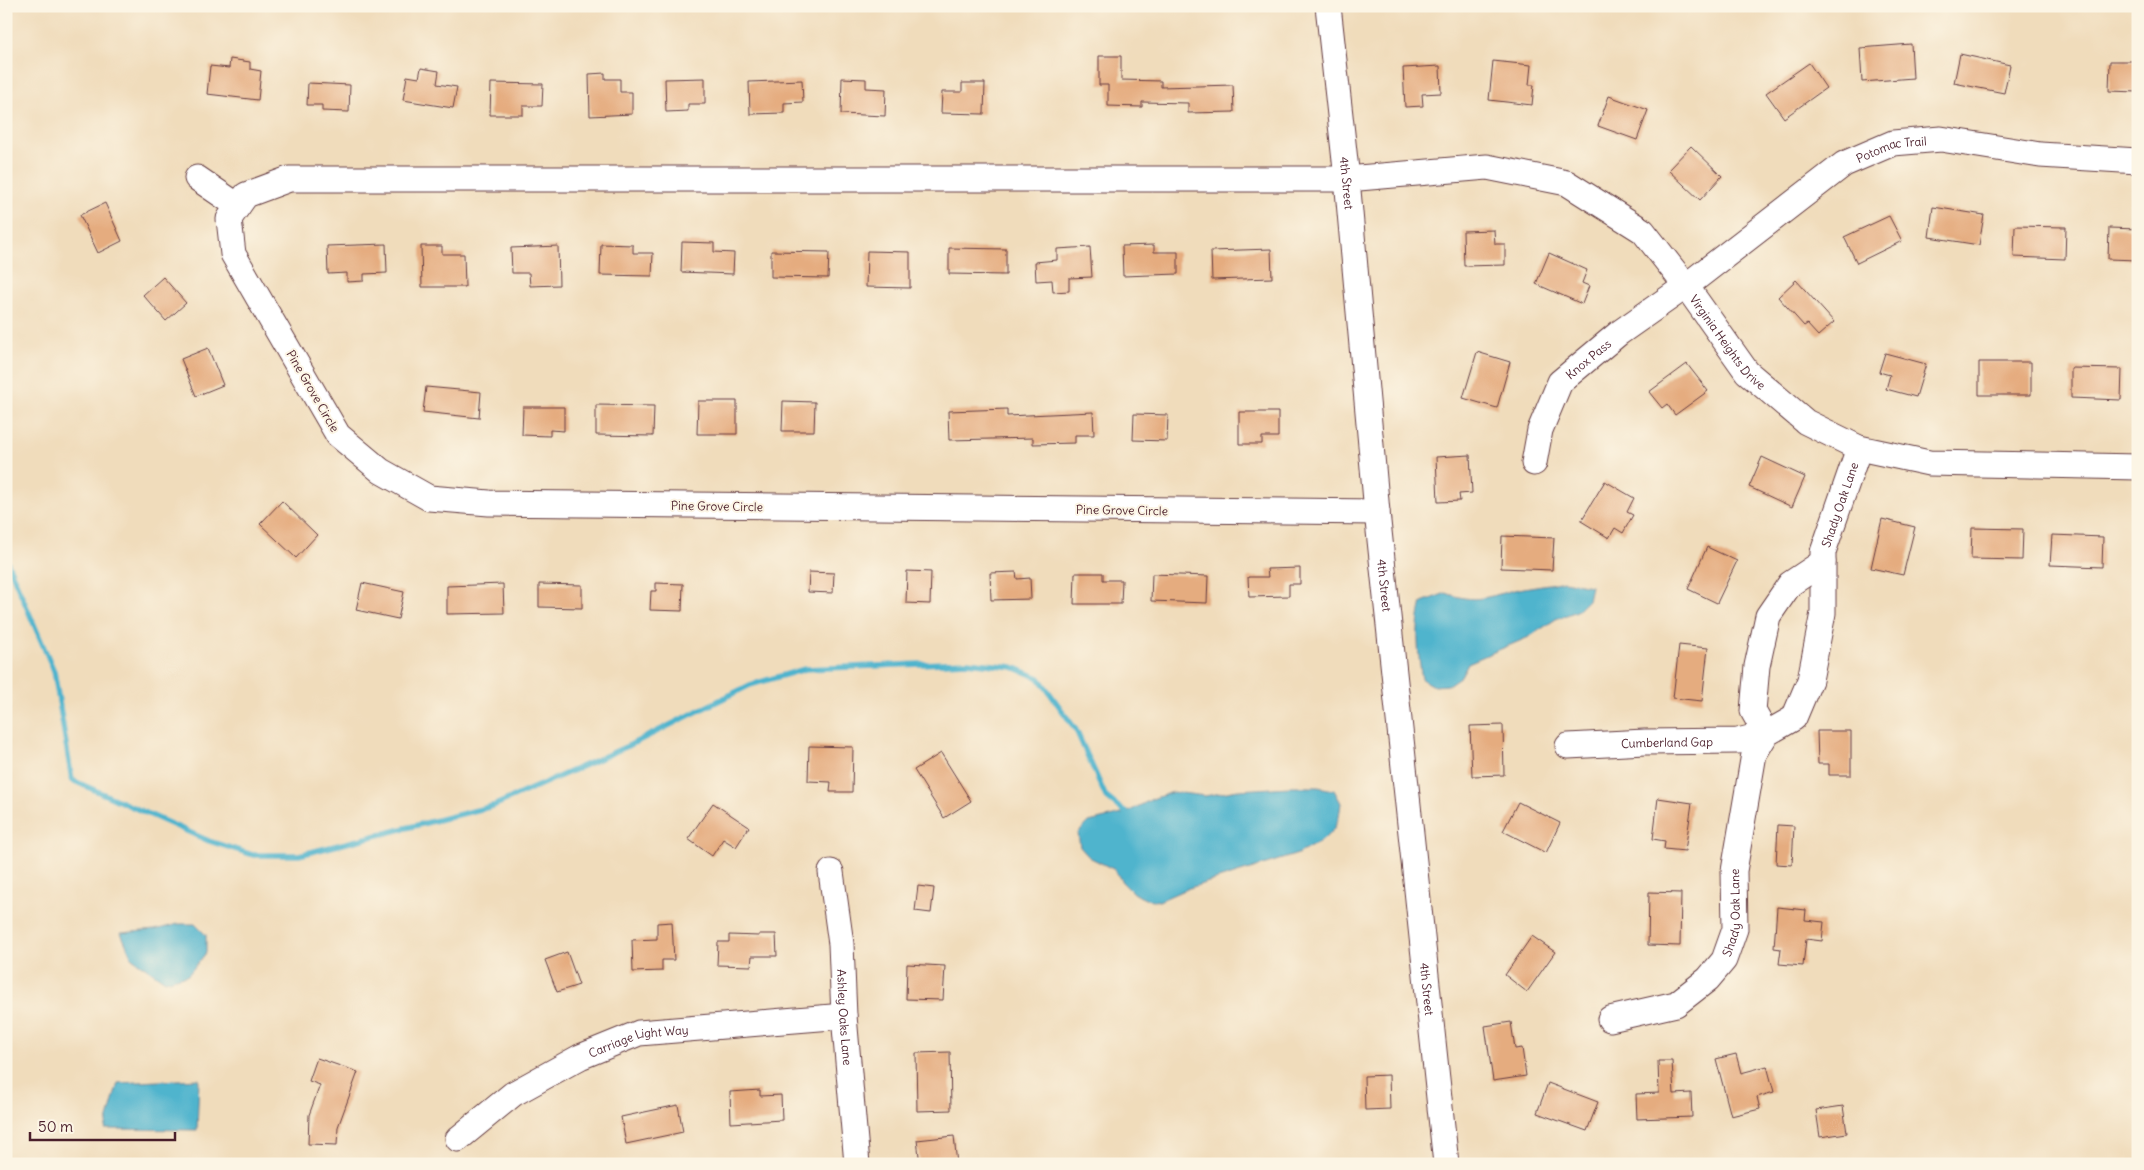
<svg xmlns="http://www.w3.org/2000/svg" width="2144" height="1170" font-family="Delius,sans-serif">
  <rect width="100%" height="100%" fill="#fcf5e5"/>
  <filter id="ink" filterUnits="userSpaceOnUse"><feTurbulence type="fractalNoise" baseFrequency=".02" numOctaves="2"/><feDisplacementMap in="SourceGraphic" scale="10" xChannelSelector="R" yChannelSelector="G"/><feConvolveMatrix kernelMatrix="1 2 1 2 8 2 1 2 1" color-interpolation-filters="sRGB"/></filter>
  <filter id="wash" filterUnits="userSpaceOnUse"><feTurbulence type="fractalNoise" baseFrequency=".0096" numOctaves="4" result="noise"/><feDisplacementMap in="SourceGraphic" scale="20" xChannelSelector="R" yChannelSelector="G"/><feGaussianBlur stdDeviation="1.12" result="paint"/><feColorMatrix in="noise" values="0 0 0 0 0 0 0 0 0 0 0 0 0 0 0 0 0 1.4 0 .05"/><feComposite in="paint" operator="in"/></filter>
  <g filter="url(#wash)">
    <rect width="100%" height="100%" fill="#f0dcbb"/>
    <path fill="#4fb4cd" stroke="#4c6a7c" d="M1564,581L1591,586L1588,600L1577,611L1556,619L1529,637L1468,663L1461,676L1448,685L1434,686L1422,679C1418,654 1415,627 1422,602L1446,593C1476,604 1486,597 1514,590C1531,586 1548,585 1564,581Z
      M1290,787H1318L1334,790L1341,803L1339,817L1334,829L1323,840L1298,854L1186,889L1159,901L1145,899L1133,893L1122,882L1115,870L1089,857L1080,847L1078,833L1089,822L1126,813L1152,799L1173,792L1205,796L1238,790Z
      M178,924H195L206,935V953L188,975L165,981L132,958L121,933L155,930Z
      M199,1079L197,1130L105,1129L118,1083Z"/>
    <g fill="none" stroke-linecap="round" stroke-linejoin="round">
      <path stroke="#4fb4cd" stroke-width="5.5" d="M6,559L54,671L72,780L209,841L253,855H299L493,806L630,745L750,685L805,669L967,662L1013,667L1039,678L1076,730L1106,797L1126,813"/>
    </g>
    <g id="blocks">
      <path fill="#e5ac7f" d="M1911,44L1913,78L1862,82L1860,48Z
        M1960,54L2010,65L2004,93L1954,83Z
        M1099,56H1121V80L1161,81V87L1233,85L1234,112L1188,113V103L1142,102V107L1108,106V85H1099Z
        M230,59L250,62V69L261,71L258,100L207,94L210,66L229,68Z
        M1493,61L1531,65L1529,85H1534L1532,105L1489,100Z
        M2110,61H2138V92L2109,91Z
        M1809,63L1826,88L1784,118L1766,93Z
        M1440,66L1441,93L1422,94L1423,106L1405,107L1403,68Z
        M421,68L439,71L437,84L457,87L453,108L403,100L407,76L419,78Z
        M605,73V79H620V92H632V114L590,116L589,74Z
        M705,78V104H688V111L666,112L665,79Z
        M842,78L866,79V88L886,89L885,116L841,114Z
        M802,80L803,102L784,103V113L750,114L749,82Z
        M308,83L350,85L349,112L322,111V105H307Z
        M491,83L543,84L542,106H523V115H490Z
        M962,83H985L984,114L941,113L942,92H962Z
        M1609,96L1648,110L1637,140L1598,126Z
        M1691,146L1722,176L1700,200L1668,170Z
        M105,203L122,241L98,253L80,215Z
        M1933,207L1984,215L1979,245L1929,237Z
        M1889,216L1902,241L1857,263L1844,237Z
        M2015,226L2066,227L2065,259L2014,257Z
        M2109,228L2138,229V260L2108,259Z
        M1494,230L1495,244H1505V265L1464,266L1463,231Z
        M682,242L714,243V252L734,253L733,274L681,272Z
        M386,244L387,273L364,274V281L347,282V273L328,274L327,246Z
        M601,244L633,245V253H653L652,276L600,275Z
        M1154,245V252H1178V274L1123,276L1122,246Z
        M421,246H442V254H464L465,287H422Z
        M558,246L559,285L530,286L529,273H512L511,248Z
        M1090,247L1092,277L1069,278V291L1053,292L1052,280L1036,281L1035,262L1057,260V249Z
        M949,248L1006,249V275L949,274Z
        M1271,249L1272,278L1212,280L1211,251Z
        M771,251L829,252L828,278L771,277Z
        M867,251L910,252V288L866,287Z
        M1549,253L1587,270L1582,283L1589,286L1582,304L1536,284Z
        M163,277L186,303L166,321L143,295Z
        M1796,280L1834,322L1818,336L1807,324L1804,326L1778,297Z
        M208,348L223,385L196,396L181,359Z
        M1477,352L1510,362L1497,408L1463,398Z
        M1885,353L1926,364L1916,397L1886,389L1890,375L1879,372Z
        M1979,362H2031V395H1979Z
        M1687,364L1708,391L1675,415L1667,404L1662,408L1649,392Z
        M2071,368L2122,369L2121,400L2071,398Z
        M426,387L481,392L479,418L423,412Z
        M698,401H737V434H697Z
        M783,401L815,402L814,431H782Z
        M596,405L654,406L653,436L596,435Z
        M523,407H564V431L550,430V436L522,435Z
        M1007,409V416L1093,412L1094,435H1075V443L1033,444V438L949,440L948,411Z
        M1239,412H1278V437H1262V444H1239Z
        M1134,414L1168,415L1167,441L1133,440Z
        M1470,455L1472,493L1459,494L1460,501L1438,502L1436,457Z
        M1762,457L1805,477L1792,507L1749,487Z
        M1605,481L1634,498L1627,512L1633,515L1623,533L1615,528L1609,538L1581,521Z
        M282,501L317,535L296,558L260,524Z
        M1882,519L1915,527L1903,575L1871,568Z
        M1972,528L2023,529L2022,560L1971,559Z
        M2052,535L2103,537L2102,567L2050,565Z
        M1502,536L1554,538L1552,570L1501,568Z
        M1707,547L1737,561L1717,603L1688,589Z
        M1300,568V584H1289V596L1249,597L1248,577H1268L1267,569Z
        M907,571L931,572L930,604L906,603Z
        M809,572L834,573L833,593L808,592Z
        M1016,572L1017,579L1030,578L1031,599L991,600L990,573Z
        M1075,573H1103V580H1122L1121,604H1074Z
        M1152,574L1208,576L1207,603L1151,601Z
        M362,583L404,592L398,619L356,610Z
        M656,583L683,584L682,611L650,610L651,591H656Z
        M503,584L504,613L447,614V586Z
        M539,584L582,585V608L539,607Z
        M1679,645L1708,648L1702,701L1673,698Z
        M1503,725L1504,775L1472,776L1470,726Z
        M1817,731H1851V775H1829V764H1818Z
        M809,746L853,747L852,792H830L831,782L808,781Z
        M941,753L971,801L944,818L914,770Z
        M1658,798L1692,803L1685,851L1664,849L1665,841L1653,839Z
        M1518,802L1560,823L1546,853L1503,831Z
        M713,803L749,827L736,847L723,839L712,856L688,839Z
        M1778,825L1794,826L1792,865L1776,864Z
        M918,886L934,888L931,913L915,911Z
        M1649,892L1681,893L1680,946L1648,945Z
        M1777,907L1806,910L1805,920L1824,922L1822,941L1806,939L1803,966L1779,964L1781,949L1774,948Z
        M672,922L674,960H662V971L633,972L632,940L657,939V923Z
        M759,934H776L777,956H752L751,966L717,965L718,942H729V935L759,936Z
        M1532,936L1555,952L1527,992L1505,975Z
        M567,952L579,985L557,992L545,960Z
        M907,964L945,966L943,1000L906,999Z
        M1511,1022L1515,1049L1522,1048L1526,1076L1493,1081L1485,1026Z
        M950,1052L951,1110L917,1111L916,1053Z
        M1736,1054L1741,1073L1767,1066L1774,1092L1757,1097L1760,1109L1731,1116L1716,1059Z
        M317,1058L358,1072L338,1127L337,1145L308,1144L309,1115L320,1085L309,1081Z
        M1658,1061H1672L1674,1094L1691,1093L1692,1117L1637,1119L1636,1094L1659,1093Z
        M1389,1075L1390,1109L1365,1110L1364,1076Z
        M1548,1083L1598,1102L1587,1131L1537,1113Z
        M760,1090V1096L781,1095L782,1120L731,1123L730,1092Z
        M678,1105L683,1132L626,1144L621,1117Z
        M1843,1106L1847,1133L1820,1137L1816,1110Z
        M954,1136L957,1164H920L917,1140Z"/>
    </g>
  </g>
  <g filter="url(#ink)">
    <use href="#blocks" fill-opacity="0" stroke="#633b41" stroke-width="1"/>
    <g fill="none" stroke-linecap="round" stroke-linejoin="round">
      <g stroke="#633b41" stroke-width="27">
        <g id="minor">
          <path id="s1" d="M1328,6L1347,179L1377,512L1446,1164"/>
          <path d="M197,178L238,206"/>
          <path id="s2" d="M1534,463L1540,430L1560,382L1619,333L1686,286L1844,164L1893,143L1941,139L2040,155L2138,161"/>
          <path id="s3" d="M1377,512L489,503L429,498L381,471L338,435L233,254L229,219L246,195L289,179H1347L1487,167L1567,183L1643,231L1686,286L1747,372L1806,422L1859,448L1929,463L2138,467"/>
          <path d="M1766,734L1753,711L1757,666L1768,616L1790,584L1823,562"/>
          <path id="s4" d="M1568,746L1645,742L1738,741L1766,734"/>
          <path id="s5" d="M831,872L841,944L844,1016L857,1164"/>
          <path id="s6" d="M1610,1019L1676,1004L1708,979L1724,960L1735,929L1734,871L1754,754L1766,734L1794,718L1810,680L1823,613V552L1859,448"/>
          <path id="s7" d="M458,1139L513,1094L580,1057L639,1033L844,1016"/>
        </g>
      </g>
      <use href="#minor" stroke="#fff" stroke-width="25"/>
    </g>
  </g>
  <g text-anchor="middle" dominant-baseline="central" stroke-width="4" stroke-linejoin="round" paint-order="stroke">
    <g font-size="12" fill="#4a1f2b" stroke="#fcf5e5">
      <text stroke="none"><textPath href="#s2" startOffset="494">Potomac Trail</textPath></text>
      <text stroke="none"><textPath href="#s1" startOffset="178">4th Street</textPath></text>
      <text stroke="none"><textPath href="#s3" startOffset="2889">Virginia Heights Drive</textPath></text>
      <text stroke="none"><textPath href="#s2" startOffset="122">Knox Pass</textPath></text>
      <text transform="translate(313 391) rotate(60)">Pine Grove Circle</text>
      <text stroke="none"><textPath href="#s6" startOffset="619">Shady Oak Lane</textPath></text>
      <text transform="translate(717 506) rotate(1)">Pine Grove Circle</text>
      <text transform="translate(1122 510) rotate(1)">Pine Grove Circle</text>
      <text stroke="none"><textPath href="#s1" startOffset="582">4th Street</textPath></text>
      <text stroke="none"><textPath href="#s4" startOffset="99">Cumberland Gap</textPath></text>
      <text stroke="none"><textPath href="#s6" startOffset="182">Shady Oak Lane</textPath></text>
      <text stroke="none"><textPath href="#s1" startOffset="988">4th Street</textPath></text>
      <text stroke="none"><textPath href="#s5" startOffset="146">Ashley Oaks Lane</textPath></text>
      <text stroke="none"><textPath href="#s7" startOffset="209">Carriage Light Way</textPath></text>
    </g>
  </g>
  <rect width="2144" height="1170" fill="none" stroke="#fcf5e5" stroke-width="25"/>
  <path d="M30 1132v8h145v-8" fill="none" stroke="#4a1f2b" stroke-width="2.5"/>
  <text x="38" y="1132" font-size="15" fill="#4a1f2b" stroke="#fcf5e5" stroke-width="4" paint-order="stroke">50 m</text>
</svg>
